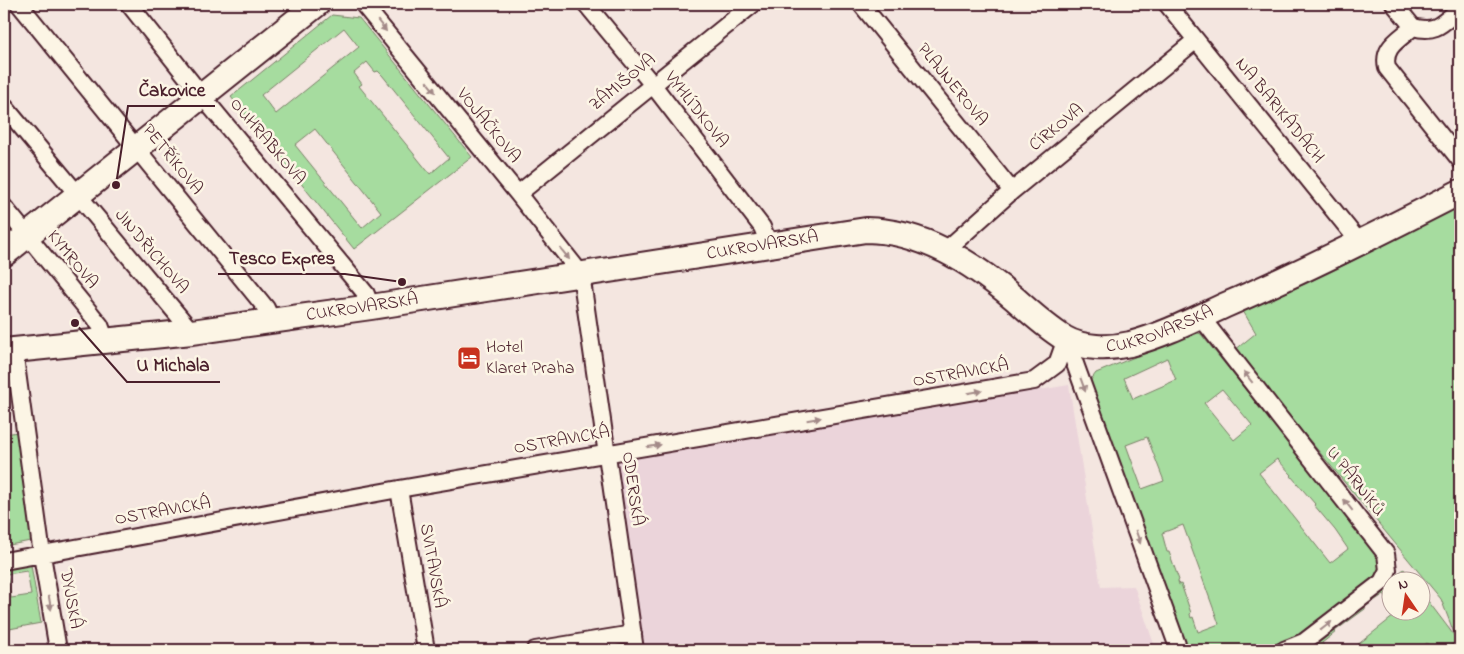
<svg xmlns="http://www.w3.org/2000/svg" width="1464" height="654" font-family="'Indie Flower',sans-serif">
  <rect width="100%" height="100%" fill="#f4e6e0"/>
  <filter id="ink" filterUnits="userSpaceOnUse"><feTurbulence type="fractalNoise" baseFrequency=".02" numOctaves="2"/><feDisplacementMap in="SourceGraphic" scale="10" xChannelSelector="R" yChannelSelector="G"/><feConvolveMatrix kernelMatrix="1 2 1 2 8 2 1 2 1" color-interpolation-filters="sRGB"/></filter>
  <g filter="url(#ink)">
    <path fill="#ebd4da" d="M1069,385L1101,587L1134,586L1156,650H645L617,462Z
      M1451,625L1458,642L1446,650H1417Z"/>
    <path fill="#a6dc9f" stroke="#787e65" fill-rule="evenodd" d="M332,15L359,18L472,157L354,249L231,97ZM344,28L359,47L276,114L261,95ZM367,62L375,72L378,71L382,75L449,158L430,174L359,86L362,84L354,73ZM315,129L381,212L362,228L295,145Z
      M1460,205V650H1446L1457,641L1443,650H1432L1427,643L1417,650H1351L1399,612H1422V593L1456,638L1441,599L1235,350L1256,333L1243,311C1317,281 1389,243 1460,205Z
      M1195,332L1201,334L1378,556L1379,569L1375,579L1303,636L1271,650H1185L1111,437L1091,385L1090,381L1096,373ZM1167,358L1176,380L1133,399L1124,378ZM1222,389L1252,425L1234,440L1204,403ZM1147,437L1164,481L1142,489L1126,445ZM1277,459L1292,475L1291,476L1315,504L1314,505L1335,530L1348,549L1330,563L1259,473ZM1183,525L1219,624L1198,632L1193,617L1191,618L1190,614L1191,613L1181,584L1179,585L1178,581L1179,580L1169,552H1167L1162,533Z
      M18,432L36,540L4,546V434Z
      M31,565L41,623L4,630V570ZM27,571L31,595L11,598L7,574Z
      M1404,569L1413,581L1392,582L1391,603L1384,594L1365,607V609L1335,631L1336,632L1322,643L1327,650H1296L1309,645Z"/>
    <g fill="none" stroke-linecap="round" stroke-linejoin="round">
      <g stroke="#4a1f2b" stroke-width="20">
        <path id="street" d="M19,4L266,308L272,321
          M129,4L202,96L366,294L371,307
          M363,4L518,194L581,274L635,650
          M586,4L653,85L762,227L769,244
          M861,4L1012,191
          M1167,4L1360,243
          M1394,4L1413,27
          M1457,11C1441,25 1435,33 1413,27C1399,40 1382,47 1387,68L1460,160
          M4,106L192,332
          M518,194L753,4
          M4,207L100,325L106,341
          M946,250L1012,191L1196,40
          M1200,316L1386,554L1388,570L1382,582L1304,642L1284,650
          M1066,339L1179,650
          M14,350L42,555L58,650
          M399,489L426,650
          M4,561L399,489L1034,381L1057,364L1066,339
          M535,650L633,634"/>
      </g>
      <g stroke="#4a1f2b" stroke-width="28">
        <g id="secondary">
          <path d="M4,254L317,4"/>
          <path id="s1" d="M4,351L192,332L371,307L866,230C923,231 971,262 1014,298C1030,312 1046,327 1064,338C1083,349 1109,349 1130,344C1164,335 1197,318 1228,304C1307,270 1384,231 1460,192"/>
        </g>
      </g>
      <use href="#street" stroke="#fcf5e5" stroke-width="16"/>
      <use href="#secondary" stroke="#fcf5e5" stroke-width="24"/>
    </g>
    <defs><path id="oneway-solid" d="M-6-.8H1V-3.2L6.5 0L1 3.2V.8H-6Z" transform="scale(1.25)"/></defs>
    <g fill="#a38a88">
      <use href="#oneway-solid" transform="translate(382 26) rotate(51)"/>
      <use href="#oneway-solid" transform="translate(431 87) rotate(51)"/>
      <use href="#oneway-solid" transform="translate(565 254) rotate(51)"/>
      <use href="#oneway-solid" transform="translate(1248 377) rotate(-128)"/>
      <use href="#oneway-solid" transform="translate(1083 385) rotate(70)"/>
      <use href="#oneway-solid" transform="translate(975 392) rotate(-10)"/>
      <use href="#oneway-solid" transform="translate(814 419) rotate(-10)"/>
      <use href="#oneway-solid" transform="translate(654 446) rotate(-10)"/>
      <use href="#oneway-solid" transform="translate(1348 505) rotate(-128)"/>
      <use href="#oneway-solid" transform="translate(1138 537) rotate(70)"/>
      <use href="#oneway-solid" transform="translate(50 603) rotate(80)"/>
      <use href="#oneway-solid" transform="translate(1326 626) rotate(-38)"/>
    </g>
  </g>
  <defs>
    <g id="hotel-square" transform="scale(1.25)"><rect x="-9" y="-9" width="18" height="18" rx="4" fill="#c8321e" stroke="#fcf5e5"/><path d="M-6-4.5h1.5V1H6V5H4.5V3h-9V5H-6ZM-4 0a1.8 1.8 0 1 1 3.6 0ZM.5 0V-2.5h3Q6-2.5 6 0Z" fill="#fff"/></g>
  </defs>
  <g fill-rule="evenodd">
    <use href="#hotel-square" x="469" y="358"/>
  </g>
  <g text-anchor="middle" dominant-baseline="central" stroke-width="5" stroke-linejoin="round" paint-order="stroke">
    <g font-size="18" fill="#4a1f2b" stroke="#fcf5e5">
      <text transform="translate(623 83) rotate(-39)">ZÁMIŠOVA</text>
      <text transform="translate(952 85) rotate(51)">PLAJNEROVA</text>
      <text transform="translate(696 110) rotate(52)">VYHLÍDKOVA</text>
      <text transform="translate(1279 111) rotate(51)">NA BARIKÁDÁCH</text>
      <text transform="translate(488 126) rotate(51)">VOJÁČKOVA</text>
      <text transform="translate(1057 128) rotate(-39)">CÍRKOVA</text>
      <text transform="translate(267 142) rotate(50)">OUHRABKOVA</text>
      <text transform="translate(172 160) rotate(51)">PETŘÍKOVA</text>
      <text stroke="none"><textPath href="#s1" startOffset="766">CUKROVARSKÁ</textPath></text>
      <text transform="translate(151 252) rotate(50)">JINDŘICHOVA</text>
      <text transform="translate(72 260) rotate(51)">KYMROVA</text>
      <text stroke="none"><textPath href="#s1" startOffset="361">CUKROVARSKÁ</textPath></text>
      <text stroke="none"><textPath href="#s1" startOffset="1201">CUKROVARSKÁ</textPath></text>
      <text transform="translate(961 374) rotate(-10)">OSTRAVICKÁ</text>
      <text transform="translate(562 441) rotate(-10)">OSTRAVICKÁ</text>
      <text transform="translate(1355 482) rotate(52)">U PÁRNÍKŮ</text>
      <text transform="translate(632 489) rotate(82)">ODERSKÁ</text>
      <text transform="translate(163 512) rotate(-10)">OSTRAVICKÁ</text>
      <text transform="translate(432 566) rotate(80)">SVITAVSKÁ</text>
      <text transform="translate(70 599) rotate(80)">DYJSKÁ</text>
    </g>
    <g font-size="18" fill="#4a1f2b" stroke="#fcf5e5" text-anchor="start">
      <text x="486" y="348">Hotel<tspan x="486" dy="21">Klaret Praha</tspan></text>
    </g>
  </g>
  <path fill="none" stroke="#4a1f2b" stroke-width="2" d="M116 185L128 106H215M402 282L345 274H218M75 323L127 382H220"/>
  <g fill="#4a1f2b" stroke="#fcf5e5" stroke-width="2">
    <circle cx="116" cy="185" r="5"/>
    <circle cx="402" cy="282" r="5"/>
    <circle cx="75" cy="323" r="5"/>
  </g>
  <g font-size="19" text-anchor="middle" font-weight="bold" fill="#4a1f2b" stroke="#fcf5e5" stroke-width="5" stroke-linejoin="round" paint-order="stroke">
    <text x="172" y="96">Čakovice</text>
    <text x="282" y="264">Tesco Expres</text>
    <text x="173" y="371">U Michala</text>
  </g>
  <rect width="1464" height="654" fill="none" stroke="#fcf5e5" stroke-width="20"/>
  <rect x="10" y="10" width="1444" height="634" fill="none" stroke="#4a1f2b" stroke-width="2" filter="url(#ink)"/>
  <g transform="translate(1406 596) rotate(347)"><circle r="24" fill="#fcf5e5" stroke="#b59f9b"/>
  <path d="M0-4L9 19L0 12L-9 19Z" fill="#c8321e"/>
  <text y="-8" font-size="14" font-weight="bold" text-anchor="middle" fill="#4a1f2b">N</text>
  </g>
</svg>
